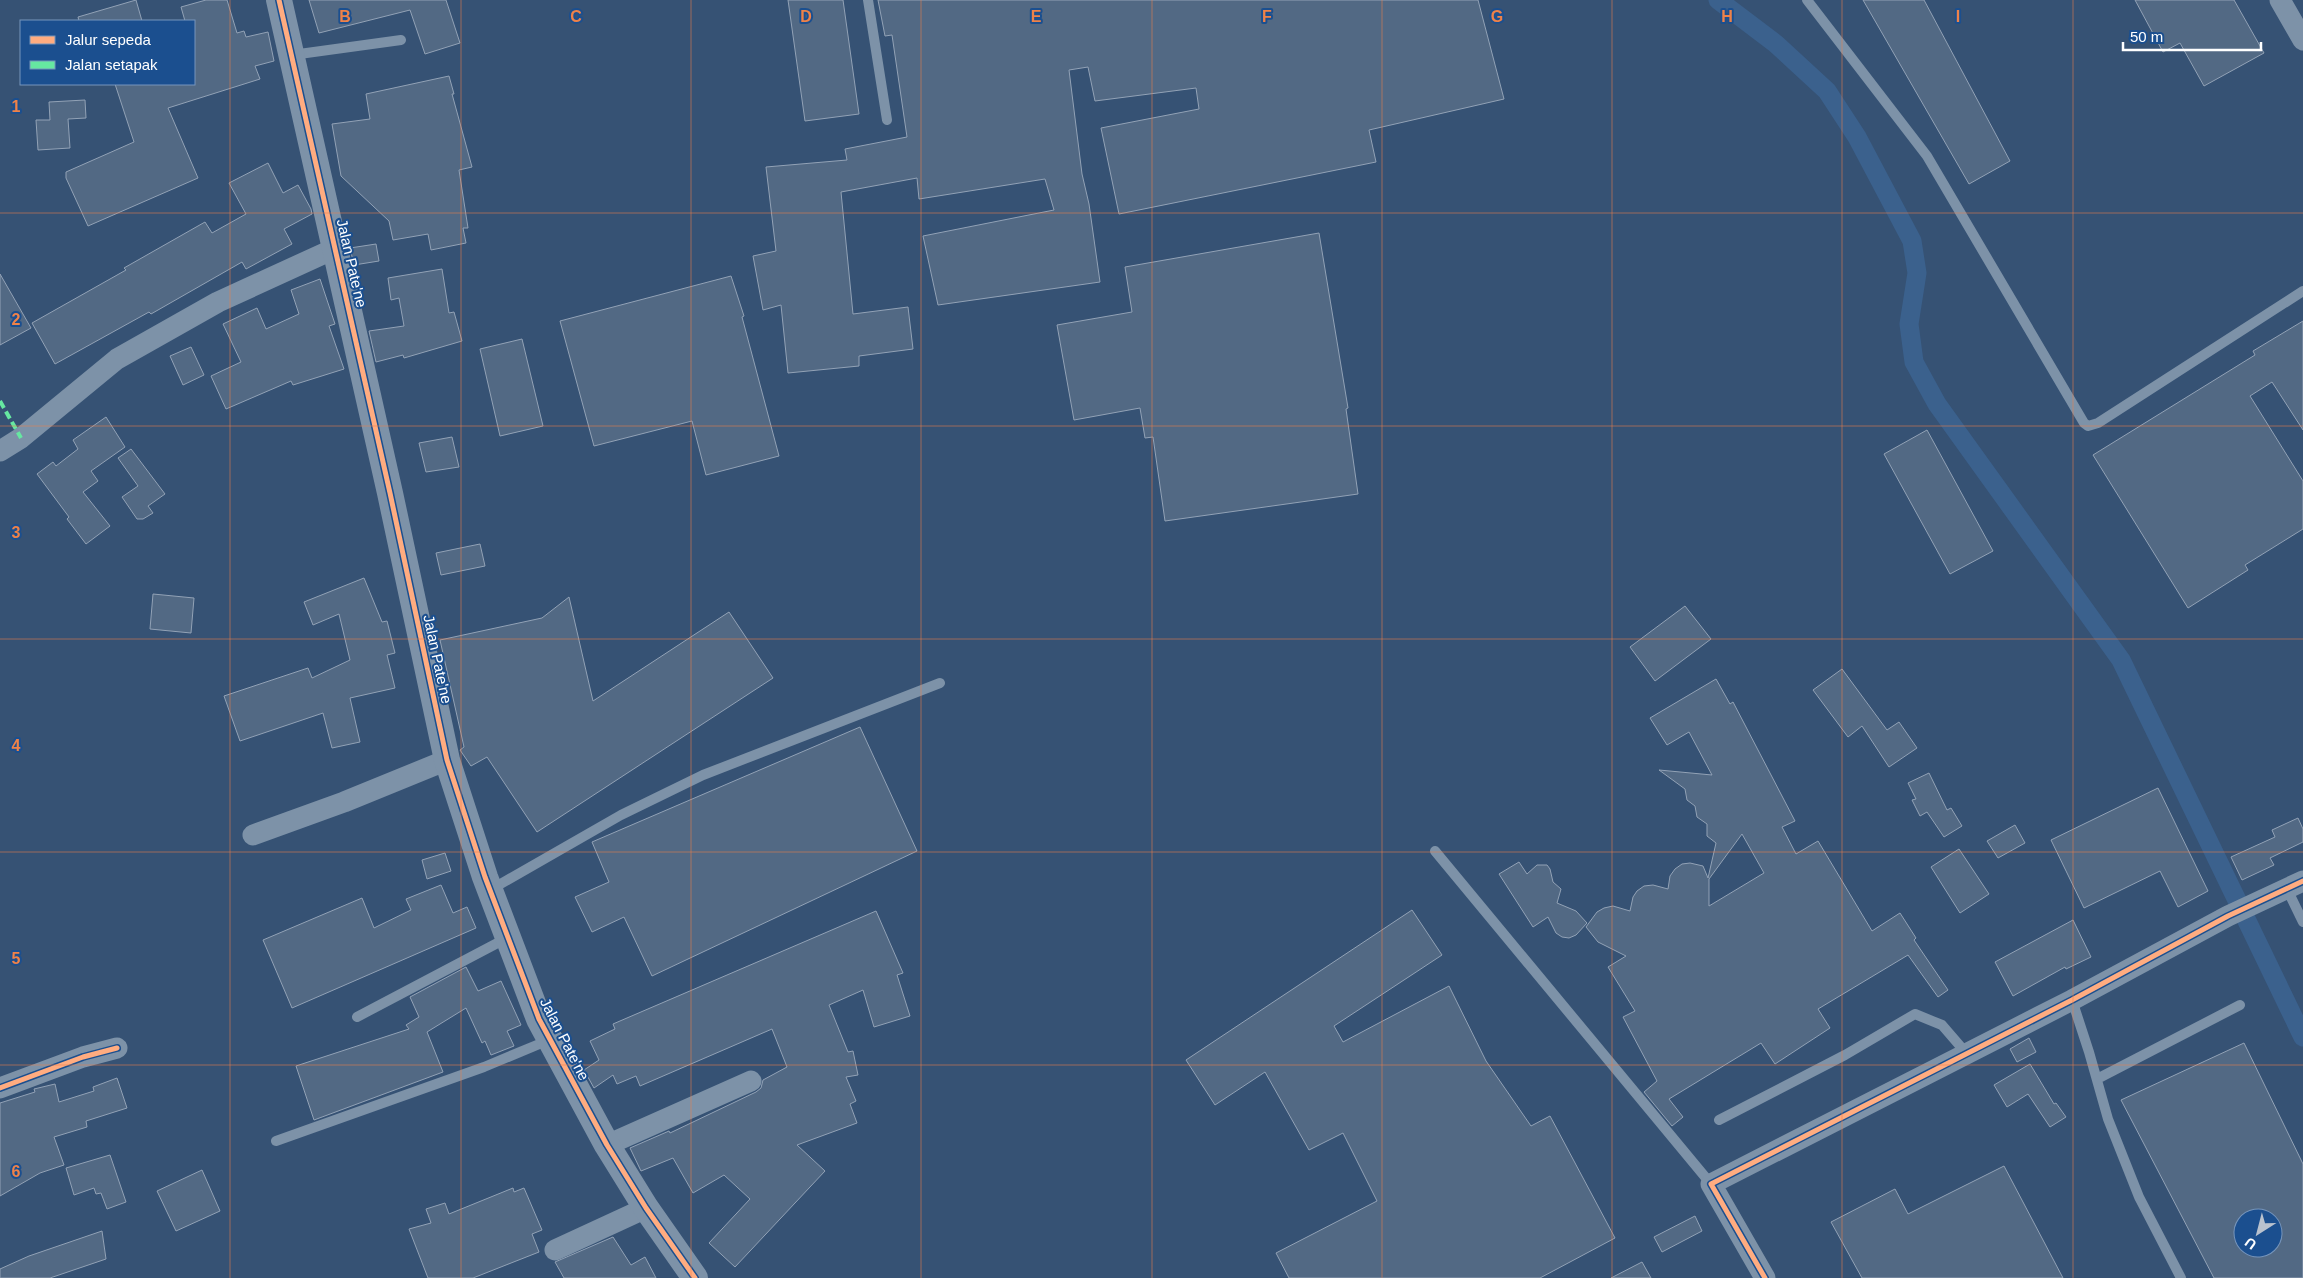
<svg xmlns="http://www.w3.org/2000/svg" width="2303" height="1278" font-family="Helvetica,sans-serif">
  <rect width="100%" height="100%" fill="#365274"/>
  <g fill="none" stroke-linecap="round" stroke-linejoin="round">
    <path stroke="#3b618d" stroke-width="19" d="M1718,0L1776,44L1827,91L1857,137L1912,241L1917,273L1909,324L1914,362L1937,404L2121,660L2303,1037"/>
  </g>
  <path fill="#526984" stroke="#92a2b6" fill-rule="evenodd" d="M136,0L142,21H79L78,17Z
    M206,0H227L237,33L244,31L246,37L268,32L274,61L255,66L260,79L168,108L198,178L88,226L66,178V172L134,142L115,84H194V21H185L181,7Z
    M309,0H446L460,43L425,54L410,10L319,33Z
    M788,0H843L859,114L805,121Z
    M878,0H1478L1504,99L1369,130L1376,162L1119,214L1101,128L1199,109L1196,88L1095,101L1088,67L1069,70L1082,174L1089,204L1100,282L938,305L923,236L1054,210L1045,179L919,199L917,178L841,192L853,314L908,307L913,349L859,356V366L788,373L781,305L763,310L753,256L776,251L766,167L847,160L845,149L907,137L892,35L885,36Z
    M1863,0H1924L2010,161L1969,184Z
    M2135,0H2234L2264,53L2204,86L2180,43L2163,52Z
    M449,76L454,94H452L472,167L459,170L468,228H463L466,243L431,250L428,234L393,240L389,221L341,176L332,124L370,119L366,94Z
    M85,100L86,118L68,119L70,148L38,150L36,120H50L49,102Z
    M268,163L283,193L298,185L311,209L312,214L284,229L292,244L246,269L242,262L151,314L149,312L55,364L32,323L126,270L124,268L205,222L212,233L246,214L229,183Z
    M1319,233L1348,408L1346,409L1358,494L1165,521L1153,437L1145,438L1140,408L1074,420L1057,325L1132,312L1125,267Z
    M376,244L379,261L354,265L350,248Z
    M442,269L449,313L454,312L462,341L404,358L403,355L376,362L369,331L404,326L399,298L391,300L388,278Z
    M0,274L31,328L0,345Z
    M731,276L744,316L742,317L779,456L706,475L692,421L594,446L560,321Z
    M320,279L335,324L329,326L344,369L293,385L291,381L226,409L211,376L241,362L223,324L257,308L266,329L299,314L291,290Z
    M2303,321V430L2272,382L2250,396L2303,481V529L2245,565L2248,570L2188,608L2093,455L2255,355L2253,351Z
    M522,339L543,426L500,436L480,349Z
    M191,347L204,375L183,385L170,356Z
    M106,417L125,447L91,471L98,481L83,492L110,526L86,544L67,519L69,517L37,474L53,462L56,466L78,449L73,440Z
    M1927,430L1993,551L1950,574L1884,454Z
    M452,437L459,467L426,472L419,443Z
    M131,449L165,494L148,506L153,513L143,519H137L122,497L138,486L118,458Z
    M480,544L485,566L441,575L436,553Z
    M364,578L382,622L387,621L395,653L387,655L395,688L350,698L360,742L332,748L323,713L240,741L224,696L308,668L312,678L350,660L339,614L313,625L304,602Z
    M153,594L194,598L191,633L150,629Z
    M569,597L593,701L729,612L773,678L537,832L487,757L471,766L460,750L464,747L440,640L542,618Z
    M1685,606L1711,639L1655,681L1630,647Z
    M1842,669L1887,730L1899,722L1917,748L1889,767L1862,726L1848,737L1813,690Z
    M1716,679L1730,704L1733,702L1795,821L1782,827L1796,854L1818,841L1872,931L1900,913L1916,938L1914,940L1948,990L1938,997L1908,955L1818,1009L1830,1028L1775,1064L1761,1043L1669,1099L1683,1117L1672,1126L1644,1092L1657,1081L1623,1017L1635,1011L1608,967L1626,956L1598,942L1586,927L1597,912L1604,908L1613,906L1630,911L1633,897L1637,891L1644,886L1653,885L1668,889L1670,876L1675,869L1682,864L1690,863L1703,866L1708,878L1716,843L1707,836V824L1697,817L1695,806L1687,800L1685,789L1659,770L1712,775L1689,732L1667,745L1650,718ZM1742,834L1764,873L1709,906V879Z
    M860,727L917,851L652,976L624,917L592,932L575,897L609,882L592,842Z
    M1929,773L1947,810L1951,808L1962,826L1944,837L1927,812L1920,816L1912,800L1916,799L1908,783Z
    M2158,788L2208,891L2178,907L2160,871L2084,908L2051,840Z
    M2298,818L2303,829V842L2270,858L2274,865L2242,880L2231,857L2275,837L2272,830Z
    M2015,825L2025,843L1998,858L1987,841Z
    M1959,849L1989,894L1960,913L1931,867Z
    M445,853L451,871L427,879L422,860Z
    M1519,862L1527,874L1537,865H1547L1550,869L1553,882L1561,889L1557,903L1576,911L1587,923L1576,935L1569,938L1562,937L1556,933L1548,917L1533,927L1499,874Z
    M441,885L453,913L467,907L476,928L292,1008L263,940L362,898L374,928L411,910L406,899Z
    M1412,910L1442,955L1334,1026L1343,1042L1449,986L1486,1061L1531,1126L1550,1116L1615,1238L1540,1278H1289L1276,1253L1377,1201L1343,1133L1309,1150L1265,1072L1215,1105L1186,1060Z
    M876,911L903,973L897,975L910,1016L874,1027L863,990L829,1005L848,1052L853,1051L858,1075L846,1077L856,1101L850,1104L857,1123L797,1145L825,1171L735,1267L709,1243L750,1199L724,1175L693,1193L673,1158L641,1171L630,1148L669,1131L670,1133L756,1092L761,1088L763,1080L787,1067L772,1029L640,1086L636,1076L617,1084L613,1075L594,1088L584,1070L599,1060L590,1041L615,1029L613,1024Z
    M2073,920L2091,957L2066,969L2065,967L2013,996L1995,962Z
    M466,967L478,991L501,981L521,1025L507,1031L514,1046L491,1055L485,1041L482,1043L466,1008L427,1032L443,1072L314,1120L296,1066L409,1029L406,1025L419,1017L410,997Z
    M2029,1038L2036,1052L2017,1062L2010,1049Z
    M2244,1043L2303,1164V1278H2214L2121,1100ZM2243,1218H2273V1248H2243Z
    M2030,1064L2054,1104L2056,1103L2066,1117L2050,1127L2028,1094L2007,1107L1994,1085Z
    M117,1078L127,1108L86,1121L87,1127L54,1137L64,1165L40,1173L0,1196V1103L35,1092L34,1089L55,1084L59,1102L94,1091L93,1087Z
    M110,1155L126,1202L107,1209L101,1193L96,1194L94,1188L74,1195L66,1168Z
    M2004,1166L2063,1278H1862L1831,1222L1895,1189L1908,1214Z
    M202,1170L220,1211L176,1231L157,1191Z
    M513,1188L514,1192L524,1188L542,1230L532,1234L539,1252L473,1278H428L409,1229L431,1223L426,1209L445,1203L449,1214Z
    M1695,1216L1702,1231L1662,1252L1654,1237Z
    M102,1231L106,1259L50,1278H0V1269L29,1256Z
    M613,1237L631,1265L645,1257L656,1278H564L555,1262Z
    M1642,1262L1651,1278H1611Z"/>
  <g fill="none" stroke-linecap="round" stroke-linejoin="round">
    <path stroke="#7d92a8" stroke-width="10" d="M868,0L887,120
      M1807,0L1927,156L2084,423L2088,426L2098,423L2303,291
      M292,55L401,40
      M1435,851L1711,1184
      M2287,889L2303,922
      M490,890L621,815L703,775L940,683
      M2072,1000L2089,1052L2108,1119L2139,1197L2181,1278
      M357,1017L507,938
      M2097,1079L2240,1005
      M1719,1120L1845,1055L1915,1014L1942,1025L1967,1054
      M276,1141L484,1067L549,1040"/>
    <path stroke="#7d92a8" stroke-width="21" d="M2280,0L2303,40
      M0,451L21,438L117,359L218,302L336,248
      M253,835L344,802L447,760
      M0,1088L83,1057L117,1048
      M607,1145L751,1081
      M555,1250L646,1208
      M1765,1278L1711,1184L2072,1000L2228,916L2303,881"/>
    <path stroke="#7d92a8" stroke-width="26" d="M279,0L390,493L447,760L485,877L539,1019L607,1145L646,1208L695,1278"/>
    <path stroke="#66e7a1" stroke-width="4" stroke-dasharray="8 4" stroke-linecap="butt" d="M0,401L21,438"/>
    <g stroke="#1b4f8f" stroke-width="8">
      <path id="cycleway" d="M279,0L390,493L447,760L485,877L539,1019L607,1145L646,1208L695,1278
        M0,1088L83,1057L117,1048
        M1765,1278L1711,1184L2072,1000L2228,916L2303,881"/>
    </g>
    <use href="#cycleway" stroke="#ffac80" stroke-width="5"/>
  </g>
  <path fill="none" stroke="#ee8249" stroke-width="1" stroke-opacity="0.55" d="M230,0V1278M461,0V1278M691,0V1278M921,0V1278M1152,0V1278M1382,0V1278M1612,0V1278M1842,0V1278M2073,0V1278M0,213H2303M0,426H2303M0,639H2303M0,852H2303M0,1065H2303"/>
  <g text-anchor="middle" dominant-baseline="central" stroke-width="4" stroke-linejoin="round" paint-order="stroke">
    <g font-size="15" fill="#fff" stroke="#1b4f8f">
      <text transform="translate(352 263) rotate(77)">Jalan Pate'ne</text>
      <text transform="translate(438 659) rotate(78)">Jalan Pate'ne</text>
      <text transform="translate(565 1039) rotate(63)">Jalan Pate'ne</text>
    </g>
  </g>
  <g font-size="16" text-anchor="middle" font-weight="bold" fill="#ee8249" stroke="#1b4f8f" stroke-width="4" stroke-linejoin="round" paint-order="stroke">
    <text x="345" y="22">B</text>
    <text x="576" y="22">C</text>
    <text x="806" y="22">D</text>
    <text x="1036" y="22">E</text>
    <text x="1267" y="22">F</text>
    <text x="1497" y="22">G</text>
    <text x="1727" y="22">H</text>
    <text x="1958" y="22">I</text>
    <text x="16" y="112">1</text>
    <text x="16" y="325">2</text>
    <text x="16" y="538">3</text>
    <text x="16" y="751">4</text>
    <text x="16" y="964">5</text>
    <text x="16" y="1177">6</text>
  </g>
  <rect x="20" y="20" width="175" height="65" fill="#1b4f8f" stroke="#7695bc"/>
  <rect x="30" y="36" width="25" height="8" fill="#ffac80" stroke="#7695bc"/>
  <text x="65" y="45" font-size="15" fill="#ffffff">Jalur sepeda</text>
  <rect x="30" y="61" width="25" height="8" fill="#66e7a1" stroke="#7695bc"/>
  <text x="65" y="70" font-size="15" fill="#ffffff">Jalan setapak</text>
  <g transform="translate(2258 1233) rotate(216)"><circle r="24" fill="#1b4f8f" stroke="#7695bc"/>
  <path d="M0-4L9 19L0 12L-9 19Z" fill="#b9c2ce"/>
  <text y="-8" font-size="14" font-weight="bold" text-anchor="middle" fill="#ffffff">U</text>
  </g>
  <path d="M2123 42v8h138v-8" fill="none" stroke="#ffffff" stroke-width="2.5"/>
  <text x="2130" y="42" font-size="15" fill="#ffffff" stroke="#1b4f8f" stroke-width="4" paint-order="stroke">50 m</text>
</svg>
